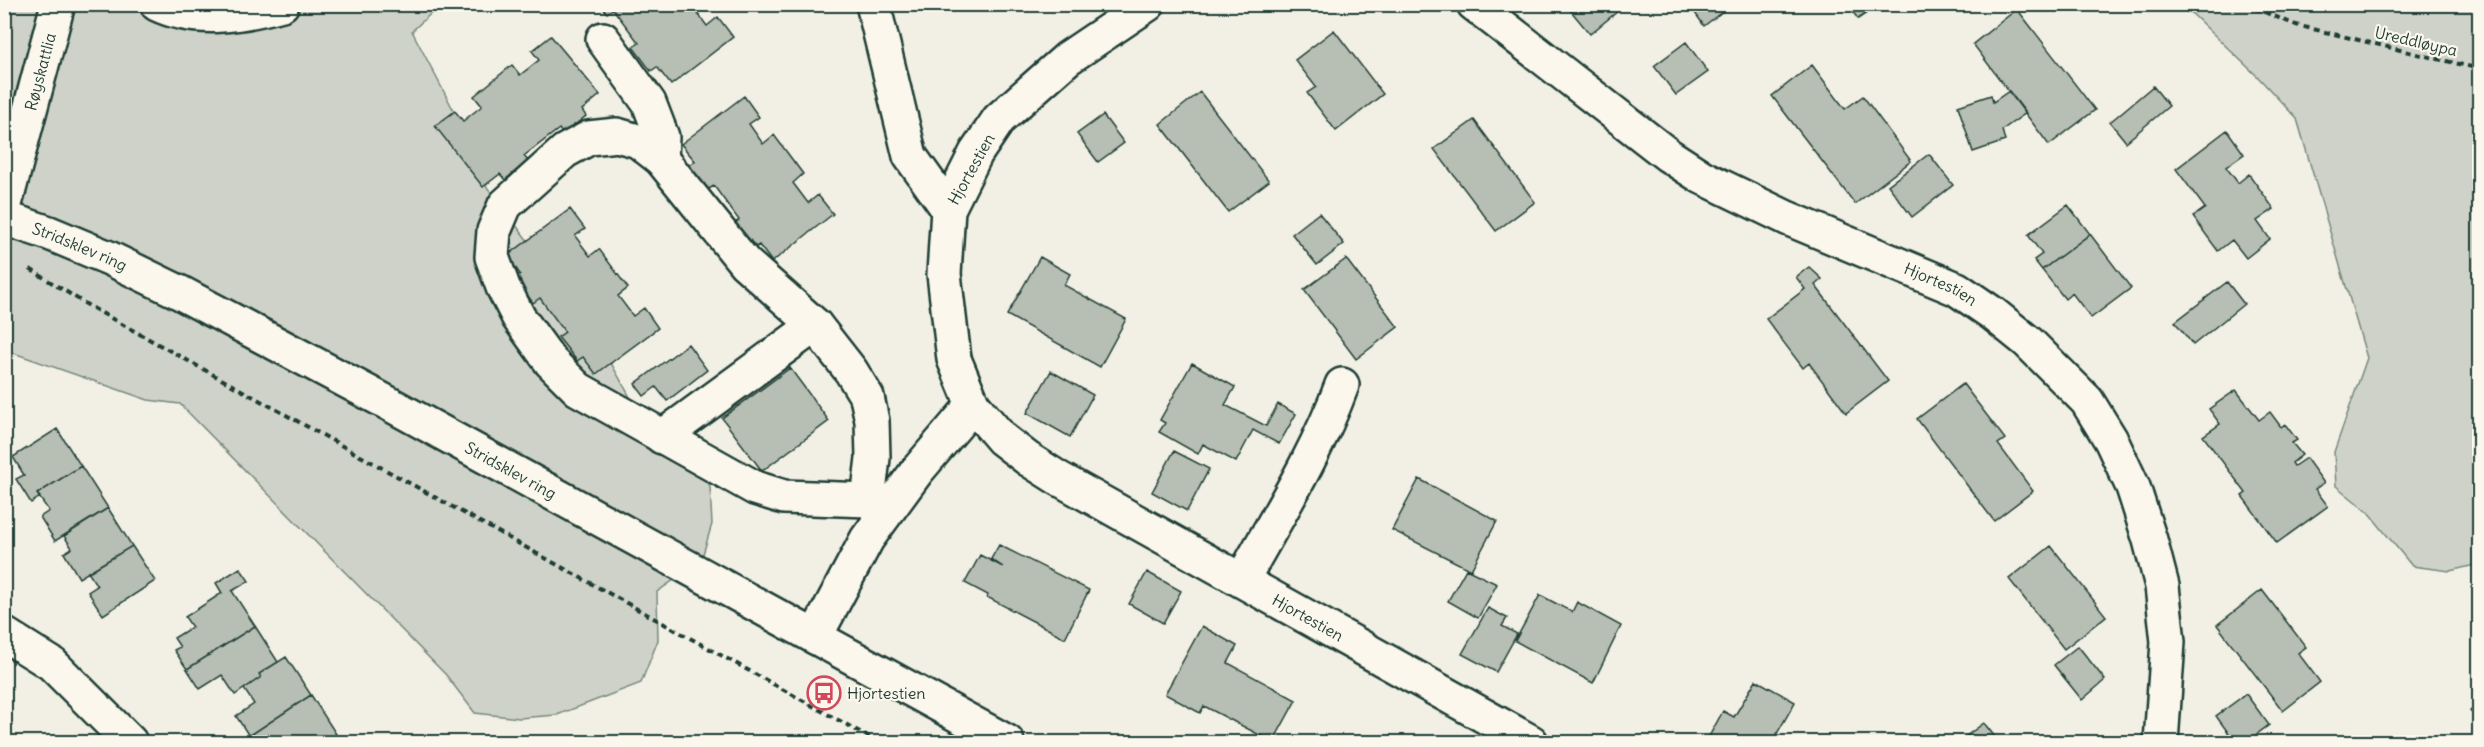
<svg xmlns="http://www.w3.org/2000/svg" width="2484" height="747" font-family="Delius,sans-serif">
  <rect width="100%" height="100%" fill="#f2f0e5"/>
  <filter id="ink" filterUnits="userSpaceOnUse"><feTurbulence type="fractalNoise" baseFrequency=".0167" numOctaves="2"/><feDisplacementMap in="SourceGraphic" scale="12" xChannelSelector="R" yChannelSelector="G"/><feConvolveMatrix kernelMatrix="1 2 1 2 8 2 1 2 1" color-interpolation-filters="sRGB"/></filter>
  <g filter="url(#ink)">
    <path fill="#cfd2c8" stroke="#77887e" stroke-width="1.5" d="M5,5H440L412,31L454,111L471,166L547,266L577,302L654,440L695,451L710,487L712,524L701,561L657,592L658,640L641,683L557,715L519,718L475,713L446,675L180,404L148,400L5,350Z
      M2183,5H2479V564L2450,571L2412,566L2368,512L2336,486L2334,452L2367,358L2297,119L2257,76Z"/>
    <path fill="#b7beb3" stroke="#1f3d34" stroke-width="1.5" d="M600,4H694L692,6L707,26L718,17L733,37L671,85L657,67L651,71L633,47L639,43L613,9L607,13Z
      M1623,4L1624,6L1590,34L1566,5Z
      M1689,4H1732L1704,26Z
      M1847,4H1880L1858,19Z
      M2017,9L2095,110L2049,145L1973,44Z
      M1334,30L1383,94L1336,131L1307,93L1316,87L1295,60Z
      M551,36L600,95L582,110L586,116L563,134L559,129L524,156L528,161L505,180L500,174L483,187L435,126L455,111L463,121L482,106L474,96L512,65L520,75L539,60L532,51Z
      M1686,42L1708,72L1676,95L1654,66Z
      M1812,65L1845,109L1863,96L1911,161L1855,204L1772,96Z
      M2153,86L2169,106L2126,142L2110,122Z
      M2009,91L2026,113L2002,130L2005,141L1973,152L1958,106L1991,95L1993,102Z
      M1200,92L1269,181L1228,212L1160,124Z
      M744,96L759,117L749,124L763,144L774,135L803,174L793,183L808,203L818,195L833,214L772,262L759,245L752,249L734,224L739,220L714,186L707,190L689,166L695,161L681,144Z
      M1103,115L1124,143L1098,162L1077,134Z
      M1474,120L1535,202L1496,231L1434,149Z
      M2227,130L2244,154L2226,167L2238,183L2249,174L2274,209L2257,221L2270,239L2246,258L2232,240L2218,251L2193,217L2205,208L2176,169Z
      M1929,154L1953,185L1912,217L1888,185Z
      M2068,205L2090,234L2042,270L2034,260L2042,254L2028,235Z
      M570,209L585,229L575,236L590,256L599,249L628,288L618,296L633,316L644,308L658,328L596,374L583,357L577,361L558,337L565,332L540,298L533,303L515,278L520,274L507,256Z
      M1319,213L1344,244L1317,265L1292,234Z
      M2090,234L2131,288L2091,318L2072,293L2065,299L2042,270Z
      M1040,257L1070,274L1064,285L1126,319L1100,367L1007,315Z
      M1346,259L1398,327L1356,359L1304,290Z
      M1809,267L1822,279L1815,285L1888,381L1846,413L1809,363L1803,368L1766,319L1805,289L1796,277Z
      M2227,282L2244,304L2193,345L2175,322Z
      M688,344L707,370L667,401L656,387L644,396L635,384Z
      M1192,363L1235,387L1225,405L1266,426L1278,404L1296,414L1279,444L1253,430L1236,462L1203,444L1198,454L1159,432L1165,423L1160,420Z
      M790,368L829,421L762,471L722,418Z
      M1051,371L1093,395L1070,437L1027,413Z
      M1963,384L2005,439L1998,444L2033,491L1994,521L1917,419Z
      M2236,390L2259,420L2270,412L2281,427L2285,424L2297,440L2292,443L2302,455L2292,463L2294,466L2306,458L2324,483L2315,489L2328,506L2277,543L2242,496L2246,493L2203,436L2220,424L2209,409Z
      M57,429L81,466L37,494L40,497L31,503L16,479L24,475L13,457Z
      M1174,451L1209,469L1187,511L1152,492Z
      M81,466L108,508L55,541L40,517L49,511L37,494Z
      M1419,479L1497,521L1471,570L1392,530Z
      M108,508L132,546L79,578L64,553L72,548L64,536Z
      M999,545L1089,590L1065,638L987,597L988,595L965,583L980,555L1003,567L991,559Z
      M132,546L155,581L103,615L88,592L97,586L88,572Z
      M2051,546L2106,616L2064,649L2009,579Z
      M240,568L249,581L232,591L255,626L187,669L174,650L180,647L174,638L192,627L185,617L222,593L216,583Z
      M1466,569L1497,584L1478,618L1448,601Z
      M1147,572L1181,591L1163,623L1129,604Z
      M2262,590L2306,647L2298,653L2320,682L2283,711L2217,625Z
      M1540,595L1572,612L1577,602L1621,626L1593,683L1515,641Z
      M1488,608L1507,618L1502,626L1517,634L1496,672L1462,654Z
      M255,626L278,662L259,674L261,677L235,695L222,675L200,689L187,669Z
      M1202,626L1237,646L1228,663L1296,700L1273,742L1204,706L1200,713L1165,694Z
      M2078,646L2105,680L2082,700L2054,665Z
      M286,657L311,695L249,736L236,716L254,704L244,689L261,677L259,674Z
      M1756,680L1795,702L1774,739L1780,742H1706L1723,711L1734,717Z
      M2246,694L2269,725L2246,742H2235L2216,716Z
      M311,695L336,734L333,736L337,742H253L249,736Z
      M2480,703V722L2470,711Z
      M1984,723L1999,742H1958Z"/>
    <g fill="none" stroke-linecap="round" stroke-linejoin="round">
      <g stroke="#1f3d34" stroke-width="38">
        <g id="minor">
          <path d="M157,4C197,23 241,15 282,4"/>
          <path d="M873,4L910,156L948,209"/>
          <path id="s1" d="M1148,4L1068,58L999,119L976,153L948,209L944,274L954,359L973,405L1002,439L1028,459L1058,478L1531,742"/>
          <path id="s2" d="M1474,4L1668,155L1702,177L1787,218L1957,289L1992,313L2028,342L2087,401L2111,440L2133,487L2150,540L2162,586L2168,642L2161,742"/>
          <path d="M603,39L649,103L662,137L661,159"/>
          <path id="s3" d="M4,208L58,4"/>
          <path id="s4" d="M4,218L49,233L109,258L179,292L386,402L1007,742"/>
          <path d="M662,437L815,325"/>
          <path d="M868,500L784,497L755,488L578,389L551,362L519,318L503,287L492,257L494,231L505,205L565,151L589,138L617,135L638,141L661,159L745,263L815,325L851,371L867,397L872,421L873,458L868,500L886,512"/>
          <path d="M1242,580C1277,517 1317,453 1342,385"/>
          <path d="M4,634L52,664L130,742"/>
          <path d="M815,637L867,539L917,471L973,405"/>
        </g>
      </g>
      <path stroke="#1f3d34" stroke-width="4" stroke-dasharray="6 4.5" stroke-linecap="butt" d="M2245,4L2296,25L2480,69
        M30,269L89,306L878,742"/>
      <use href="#minor" stroke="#fbf7ec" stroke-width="33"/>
    </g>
  </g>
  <defs>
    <g id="bus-ring" transform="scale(1.725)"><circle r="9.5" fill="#fbf7ec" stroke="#d1495b" stroke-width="1.5"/><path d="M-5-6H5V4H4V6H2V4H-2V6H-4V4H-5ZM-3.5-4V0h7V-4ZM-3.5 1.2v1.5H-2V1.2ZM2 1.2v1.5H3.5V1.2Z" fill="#d1495b"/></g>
  </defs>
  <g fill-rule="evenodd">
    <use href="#bus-ring" x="824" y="693"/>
  </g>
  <g text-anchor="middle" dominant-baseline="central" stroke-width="4.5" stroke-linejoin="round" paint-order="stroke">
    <g font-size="16" fill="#1f3d34" stroke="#fbf7ec">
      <text transform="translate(2416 41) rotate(13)">Ureddløypa</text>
      <text stroke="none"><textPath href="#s3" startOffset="141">Røyskattlia</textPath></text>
      <text transform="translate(971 169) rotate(-61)">Hjortestien</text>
      <text stroke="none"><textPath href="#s4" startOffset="81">Stridsklev ring</textPath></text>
      <text stroke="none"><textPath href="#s2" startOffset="548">Hjortestien</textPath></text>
      <text stroke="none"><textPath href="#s4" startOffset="567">Stridsklev ring</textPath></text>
      <text stroke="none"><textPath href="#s1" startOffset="892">Hjortestien</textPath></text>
    </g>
    <g font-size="16" fill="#1f3d34" stroke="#fbf7ec" text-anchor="start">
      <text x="847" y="693">Hjortestien</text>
    </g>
  </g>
  <rect width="2484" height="747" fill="none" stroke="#fbf7ec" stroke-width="24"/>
  <rect x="12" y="12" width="2460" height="723" fill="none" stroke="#1f3d34" stroke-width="2" filter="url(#ink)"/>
</svg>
